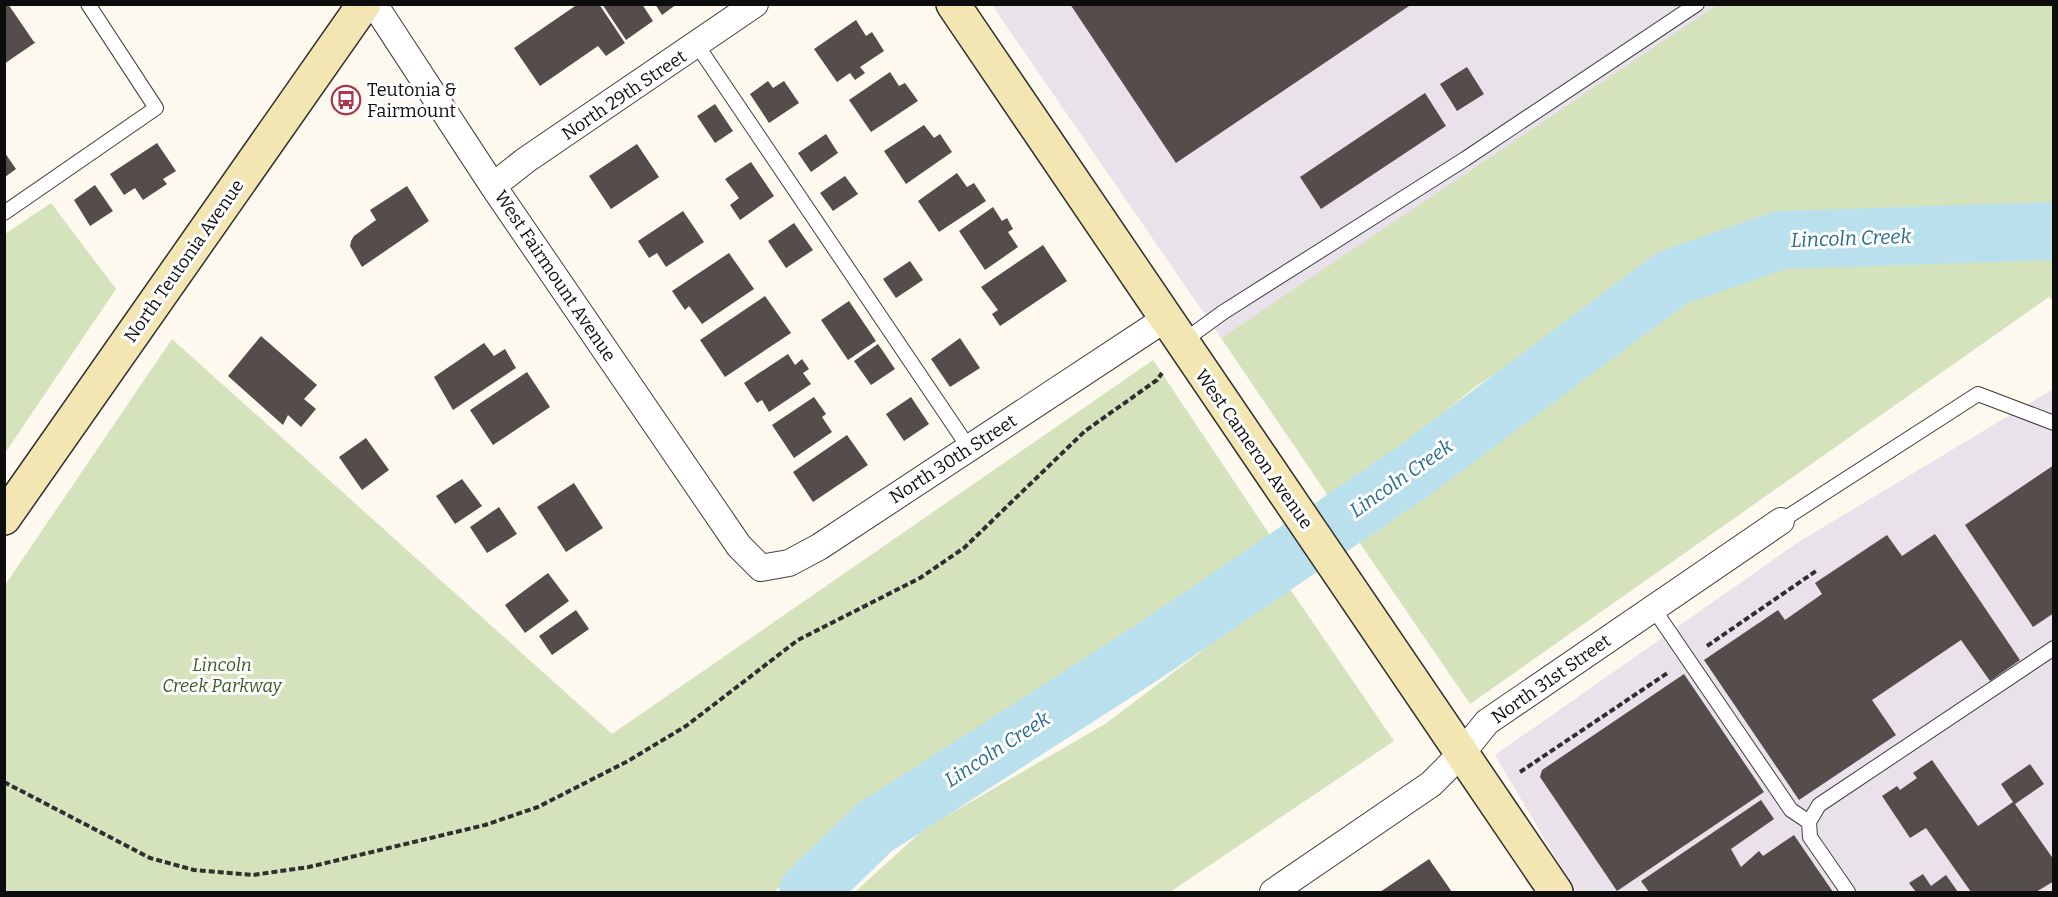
<svg xmlns="http://www.w3.org/2000/svg" width="2058" height="897" font-family="Bitter,serif">
  <rect width="100%" height="100%" fill="#fdf9ef"/>
  <path fill="#e9e2ea" d="M992,5H1722L1221,338Z
    M2053,389V892H1576L1495,755L1797,543Z"/>
  <path fill="#d5e3bd" d="M1717,5H2053V211L1805,214L1747,223L1711,234L1475,387L1333,503L1221,338Z
    M51,203L116,289L5,453V234Z
    M1910,249L2053,257V301L2049,297L1470,704L1357,539L1677,302L1816,251Z
    M172,339L612,734L1153,360L1270,535L845,824L774,892H5V585Z
    M1288,586L1394,741L1170,892H855L924,829L1105,724Z"/>
  <g fill="none" stroke-linecap="round" stroke-linejoin="round">
    <path stroke="#bae0ee" stroke-width="58" d="M808,892L874,828L1151,650L1415,470L1672,278L1781,240L2054,231"/>
  </g>
  <path fill="#544d4b" d="M4,4H8L34,42H36L4,64Z
    M578,4H599L625,43L606,56L598,46L540,86L514,48Z
    M602,4H642L653,21L626,40Z
    M655,4H677L662,15Z
    M1070,4H1412L1176,163Z
    M856,20L866,36L872,32L884,51L860,67L865,73L855,80L850,73L837,82L814,49Z
    M1467,67L1484,94L1457,111L1440,84Z
    M890,72L899,86L905,83L918,101L871,132L849,100Z
    M768,81L773,88L784,81L799,103L769,123L750,94Z
    M1425,93L1446,126L1321,209L1300,177Z
    M715,104L733,131L715,143L697,116Z
    M924,125L934,138L940,134L952,152L906,184L884,151Z
    M826,134L838,153L811,172L798,153Z
    M157,143L176,171L163,179L167,184L143,200L135,188L124,195L110,174Z
    M637,144L659,177L611,209L589,176Z
    M5,153L16,169L5,177Z
    M751,162L774,196L740,220L730,205L739,198L725,179Z
    M957,173L967,187L974,183L986,201L939,232L918,201Z
    M845,176L858,194L833,211L820,193Z
    M95,185L113,211L90,226L74,200Z
    M407,186L429,221L362,267L350,246L351,241L354,236L376,220L370,210Z
    M993,207L1002,221L1007,218L1013,229L1008,232L1018,247L985,270L959,231Z
    M683,211L704,242L666,267L657,253L649,258L638,241Z
    M794,223L813,250L786,268L768,241Z
    M1043,245L1067,281L1000,326L992,314L998,310L981,287Z
    M729,253L754,289L702,324L689,306L685,310L672,291Z
    M910,261L923,280L896,298L883,279Z
    M765,296L791,333L725,377L700,340Z
    M849,301L876,341L848,360L821,320Z
    M261,336L317,385L304,399L316,409L301,427L288,415L283,425L228,376Z
    M960,338L980,368L950,387L931,359Z
    M484,343L494,356L505,349L516,368L453,410L434,377Z
    M878,344L895,369L871,385L854,361Z
    M788,354L795,365L802,359L809,369L803,373L811,384L769,412L762,400L757,403L744,383Z
    M527,372L550,407L493,445L470,410Z
    M814,397L826,414L822,417L832,432L794,458L772,425Z
    M911,397L929,424L904,441L886,414Z
    M847,435L868,465L813,502L793,472Z
    M366,438L389,470L362,490L339,457Z
    M2054,465V613L2033,627L1965,525Z
    M462,479L482,506L455,524L436,496Z
    M574,483L603,528L566,552L537,507Z
    M499,507L517,534L487,553L470,527Z
    M1935,534L2020,660L1990,681L1961,640L1872,700L1896,735L1799,800L1704,660L1778,610L1785,620L1822,594L1815,583L1887,535L1902,556Z
    M548,573L569,601L525,633L505,605Z
    M576,610L589,629L552,655L539,636Z
    M1684,674L1764,792L1617,891L1540,777L1542,770Z
    M1932,760L1978,826L2013,802L2001,784L2030,764L2044,784L2015,804L2054,860V881L2036,892H1971L1926,828L1910,838L1882,796L1897,786L1900,790L1917,778L1913,773Z
    M1761,800L1774,819L1731,849L1741,867L1759,851L1763,856L1794,835L1833,892H1649L1641,881Z
    M1429,859L1452,892H1380Z
    M1923,874L1931,886L1946,875L1958,892H1916L1909,883Z"/>
  <g fill="none" stroke-linecap="round" stroke-linejoin="round">
    <g stroke="#404040" stroke-width="16">
      <path id="lane" d="M697,45L969,448
        M4,213L156,108L88,4
        M1181,343L1222,313L1465,159L1697,4
        M1781,521L1978,394L2054,423
        M1653,608L1791,810L1809,822
        M1848,892L1810,837L1809,822L1819,805L2054,648"/>
    </g>
    <g stroke="#404040" stroke-width="28">
      <path id="street" d="M374,4L493,186L739,546L761,568L789,563L819,547L1165,319
        M493,186L526,160L755,4
        M1273,892L1431,784L1462,753L1487,722L1781,521"/>
    </g>
    <g stroke="#2f2f2f" stroke-width="36">
      <path id="secondary" d="M953,4C1153,301 1356,596 1556,892
        M4,518L364,4"/>
    </g>
    <path stroke="#2f2f2f" stroke-width="4" stroke-dasharray="6 3" stroke-linecap="butt" d="M1707,646L1816,571
      M1520,772L1669,672
      M4,782L150,858L194,870L253,875L309,867L485,825L538,807L628,761L686,726L798,640L920,578L964,548L1085,431L1157,380L1162,373"/>
    <use href="#lane" stroke="#fff" stroke-width="14"/>
    <use href="#street" stroke="#fff" stroke-width="26"/>
    <use href="#secondary" stroke="#f4e6b2" stroke-width="33"/>
  </g>
  <defs>
    <g id="bus-ring" transform="scale(1.5)"><circle r="9.5" fill="#fff" stroke="#aa3749" stroke-width="1.5"/><path d="M-5-6H5V4H4V6H2V4H-2V6H-4V4H-5ZM-3.5-4V0h7V-4ZM-3.5 1.2v1.5H-2V1.2ZM2 1.2v1.5H3.5V1.2Z" fill="#aa3749"/></g>
  </defs>
  <g fill-rule="evenodd">
    <use href="#bus-ring" x="346" y="100"/>
  </g>
  <g text-anchor="middle" dominant-baseline="central" stroke-width="6" stroke-linejoin="round" paint-order="stroke">
    <g font-size="18" fill="#0d0d0d" stroke="#fff" text-anchor="start">
      <text x="367" y="90">Teutonia &amp;<tspan x="367" dy="21">Fairmount</tspan></text>
    </g>
    <g font-size="18" fill="#0d0d0d" stroke="#fff">
      <text transform="translate(624 95) rotate(-34)">North 29th Street</text>
      <text transform="translate(184 261) rotate(-55)">North Teutonia Avenue</text>
      <text transform="translate(555 276) rotate(56)">West Fairmount Avenue</text>
      <text transform="translate(1254 449) rotate(55)">West Cameron Avenue</text>
      <text transform="translate(953 459) rotate(-33)">North 30th Street</text>
      <text transform="translate(1551 679) rotate(-35)">North 31st Street</text>
    </g>
    <g font-size="18" font-style="italic" fill="#375c26" stroke="#fff">
      <text x="222" y="665">Lincoln<tspan x="222" dy="21">Creek Parkway</tspan></text>
    </g>
    <g font-size="20" font-style="italic" fill="#276c8e" stroke="#fff">
      <text transform="translate(1851 238) rotate(-2)">Lincoln Creek</text>
      <text transform="translate(1401 478) rotate(-35)">Lincoln Creek</text>
      <text transform="translate(997 749) rotate(-33)">Lincoln Creek</text>
    </g>
  </g>
  <rect width="2058" height="897" fill="none" stroke="#0d0d0d" stroke-width="12"/>
</svg>
